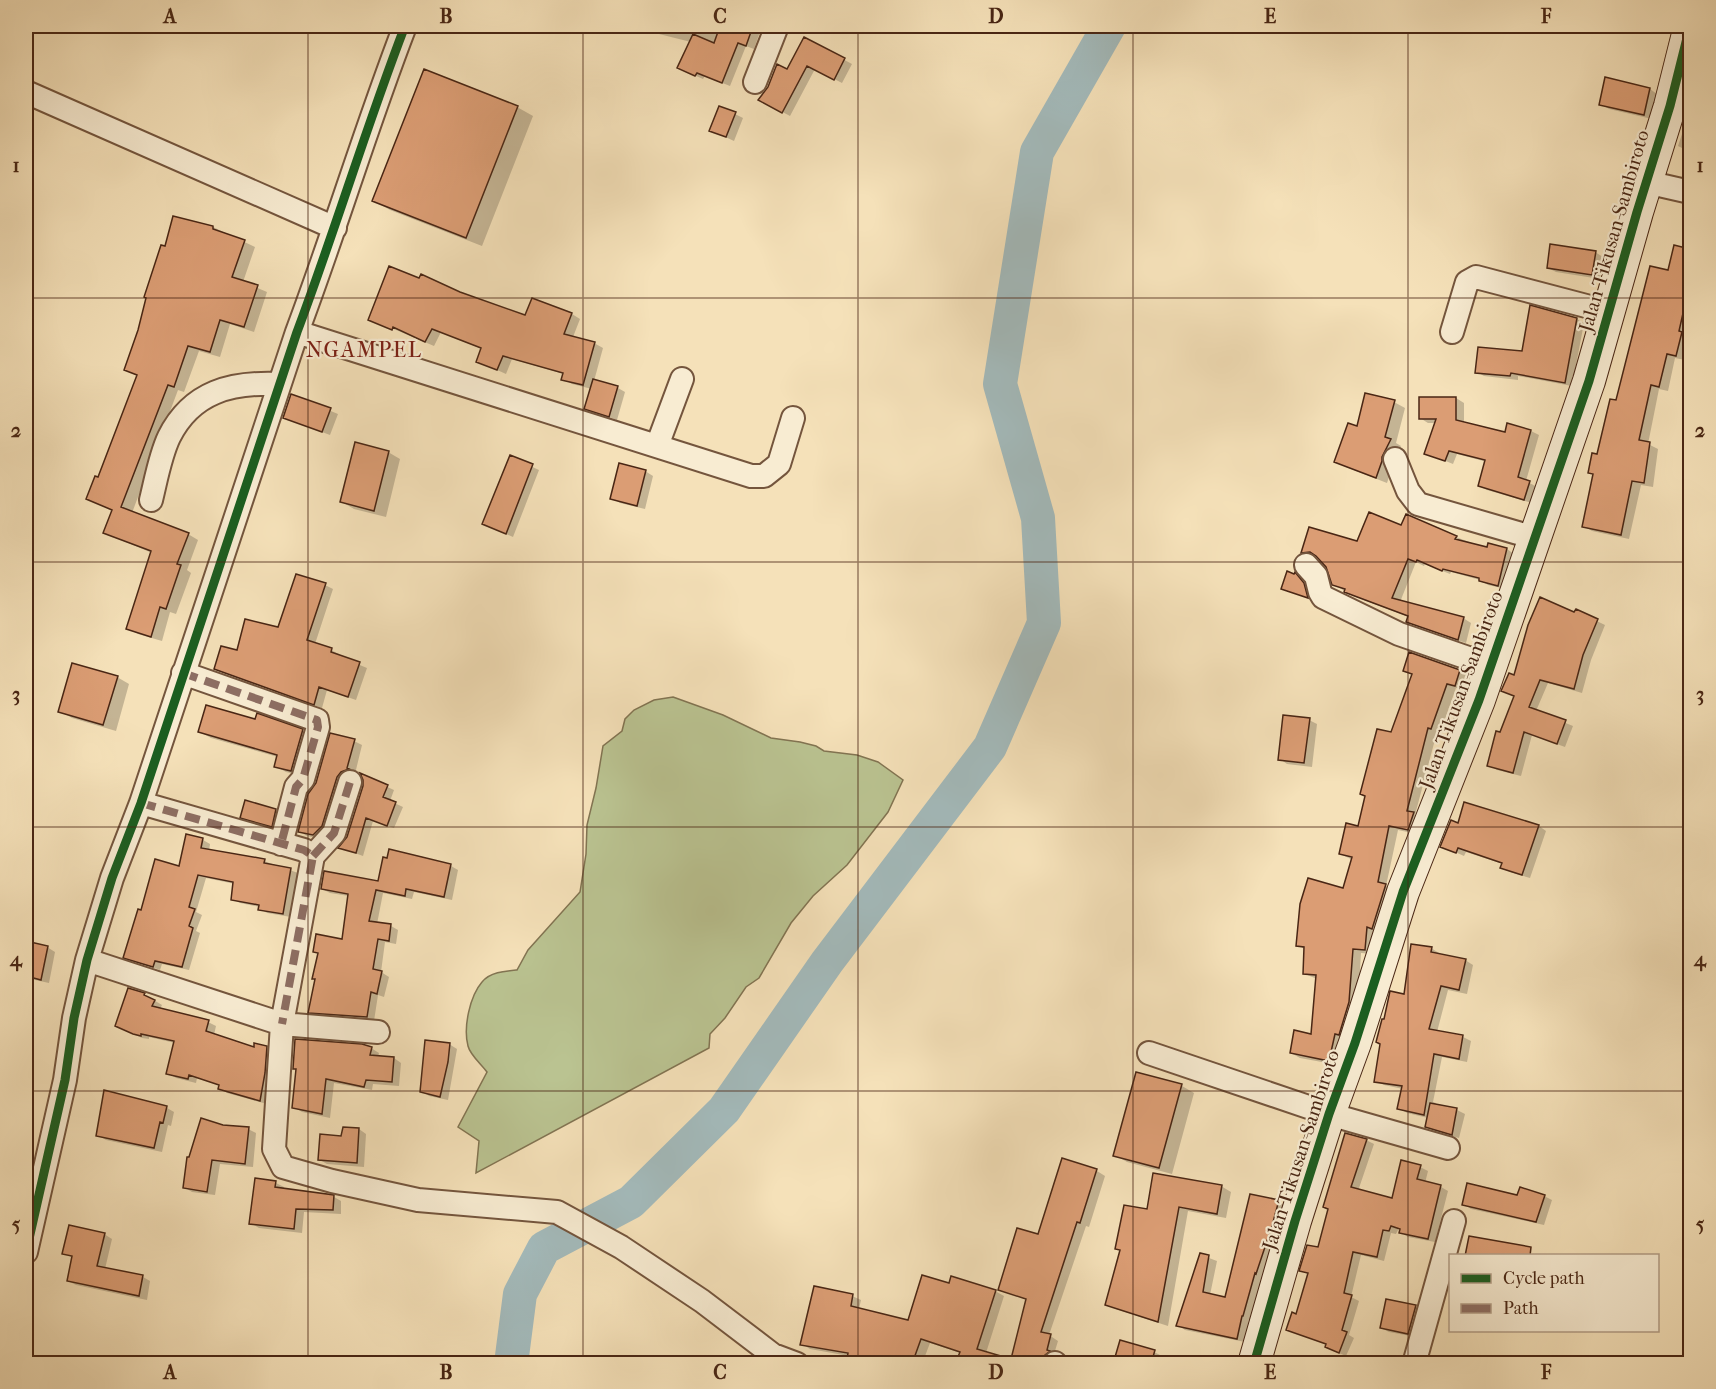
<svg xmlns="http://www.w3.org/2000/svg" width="1716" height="1389" font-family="'IM FELL French Canon',serif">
  <rect width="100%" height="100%" fill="#f5e1b9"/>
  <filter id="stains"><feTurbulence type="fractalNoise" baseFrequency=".00333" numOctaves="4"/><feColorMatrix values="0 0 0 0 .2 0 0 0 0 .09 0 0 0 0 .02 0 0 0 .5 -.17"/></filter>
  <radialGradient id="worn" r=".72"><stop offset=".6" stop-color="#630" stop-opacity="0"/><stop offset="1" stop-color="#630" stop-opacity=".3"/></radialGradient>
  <path fill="#bac391" stroke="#827452" stroke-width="1.5" d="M673,697L723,715L771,738L800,742L816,746L824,751L857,755L878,762L903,780L888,812L847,865L813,896L791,923L759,978L746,987L725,1018L710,1034L709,1048L476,1173L479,1141L458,1127L487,1072C482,1065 470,1055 468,1046C463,1027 470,996 482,982C490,972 505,971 517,970L528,950L580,892L586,854L587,825L596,788L603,746L622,731L625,719L634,710L654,700Z"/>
  <path fill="#0003" d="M652,26H762L754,49L746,46L730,86L705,76L703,79L687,72L691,42L659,34L651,29Z
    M805,39L852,64L842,83L815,69L790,116L760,100L788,71Z
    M1650,89L1657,94L1652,119L1609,109L1601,104Z
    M517,107L533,116L482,246L390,210L374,201Z
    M735,114L743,118L734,141L719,134Z
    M1690,129V152L1678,146L1683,131L1690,132Z
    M1690,159V178L1688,177Z
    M213,227L255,247L243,282L267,292L254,332L230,324L220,357L199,351L184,392L178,390L132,513L188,534L198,540L187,570L191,573L176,614L170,612L162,641L138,634L127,628L152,553L105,533L114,511L87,499L98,479L138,376L125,370L167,248Z
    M1675,247L1690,251V323L1688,336L1690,338L1685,360L1675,358L1668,391L1659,389L1648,444L1658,449L1653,487L1641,485L1629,539L1592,531L1584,526L1598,456L1669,272Z
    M1595,252L1603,257L1600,279L1556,272L1548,268Z
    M459,294L526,317L572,314L580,319L573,337L594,343L603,348L594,381L618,388L625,392L617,420L586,408L592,389L572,384L563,379L564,374L512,359L506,374L477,361L482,349L441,332L434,346L370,319Z
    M1577,319L1584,323L1572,386L1518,376V380L1484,376L1477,372L1523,353Z
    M292,395L338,414L330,435L284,418Z
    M1456,398L1464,403V423L1506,434L1508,425L1531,431L1539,435L1526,481L1537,487L1532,503L1487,490L1479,486L1487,462L1457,454L1453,464L1426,453L1436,423H1428L1420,418Z
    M1394,402L1405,408L1396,443L1401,446L1392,463V468L1387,483L1346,467L1336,461L1358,428Z
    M388,452L400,459L386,517L354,509L342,502Z
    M511,457L539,470L513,537L491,527Z
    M645,471L653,476L645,509L620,503L612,498Z
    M1402,527L1456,537L1488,549H1507L1514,554L1506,589L1488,585L1480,580L1451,572L1450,574L1425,564L1424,566L1416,562L1400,602L1463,618L1471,623L1466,643L1416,626L1408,622L1409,617L1353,596L1333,584L1328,567L1318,556L1310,557L1303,552L1358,543Z
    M1296,575L1303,579L1311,588L1315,601L1283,588Z
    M325,585L333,589L315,644L331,650L339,654L338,656L367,668L356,700L327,690L322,708L223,673L215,669L238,652L279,629Z
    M1576,611L1605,625L1591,660L1582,693L1548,683L1536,711L1573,726L1565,747L1532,735L1521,776L1497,770L1489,765L1515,696V677Z
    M1405,670L1460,671L1468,676L1464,690L1456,688L1440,733L1437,732L1415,815L1422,819L1417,834L1398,830L1386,886L1394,891L1374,954L1361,953L1358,1007L1338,1065L1300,1058L1291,1053L1313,1036L1317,979L1305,974L1306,950L1298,945L1344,890L1353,860L1340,854L1359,828L1413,675Z
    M117,677L129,684L116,731L72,718L60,711Z
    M258,715L303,731L313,737L302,776L286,772L275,766L278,757L211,738L200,732L256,721Z
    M1309,720L1317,724L1312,767L1287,764L1280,759Z
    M354,741L362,745L355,774L322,839L307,836L300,832Z
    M363,776L394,790L390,801L403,807L394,828L373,821L363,856L341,848L348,838L364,786Z
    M276,810L283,815L279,830L250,821L242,817Z
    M1459,825L1539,826L1546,831L1530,878L1510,872L1502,868L1503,864L1466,852L1464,856L1442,846Z
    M188,836L203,840L210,844L209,851L264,861L298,873L291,917L267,913L260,909V907L240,903L232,899L235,884L206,878L196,912L202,915L196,931L200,933L189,970L162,964L160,970L125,957L142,912L180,868Z
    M390,851L451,866L458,870L452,900L414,892L412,899L383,893L377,924L391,926L398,930L396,944L385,942L381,972L389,977L384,997L378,995L374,1021L317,1016L310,1012L319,954L315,952L343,941L349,896L330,893L322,889L379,882Z
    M26,943L47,947L55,952L49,983L26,978Z
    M1431,948L1439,953V955L1465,960L1473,965L1467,994L1448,990L1437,1032L1463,1037L1471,1041L1467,1062L1442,1057L1433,1102L1436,1103L1435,1105L1457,1110L1465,1114L1459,1138L1434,1131L1426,1127L1428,1118L1407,1113L1399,1108L1403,1089L1384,1085L1376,1081L1405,996Z
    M129,990L152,999L162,1005L160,1009L208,1022L216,1026L214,1035L255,1049L267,1048L274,1052L267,1104L227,1093L220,1088L221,1086L197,1078L196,1083L176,1078L168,1073L175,1043L149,1037V1039L142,1038L124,1030Z
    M449,1044L457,1049L448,1100L429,1096L422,1091Z
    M371,1048L379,1053L378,1057L394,1058L401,1063L399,1086L373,1084L372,1090L334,1083L330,1118L302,1112L294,1107L298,1071L294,1068Z
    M1137,1074L1182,1086L1194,1093L1172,1174L1127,1162L1115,1155Z
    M167,1108L174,1112L171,1126L168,1125L162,1152L106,1140L98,1135Z
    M223,1126L248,1129L256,1133L253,1167L220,1164L215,1195L192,1192L184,1187Z
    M359,1129L366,1134L364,1167L327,1164L320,1160Z
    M1366,1140L1374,1144L1358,1191L1393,1199L1420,1167L1428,1171L1425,1183L1441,1187L1448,1191L1435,1242L1408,1237L1400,1232L1401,1224L1396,1234L1391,1233L1384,1261L1361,1255L1351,1297L1359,1301L1349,1335L1354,1338L1346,1356L1334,1351L1328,1344L1288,1329L1297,1315L1309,1275L1301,1270L1319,1249Z
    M1063,1160L1097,1171L1105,1176L1089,1227L1086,1226L1049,1335L1058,1341L1051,1364H957L961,1353L930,1343L922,1364H851L849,1356L810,1349L802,1344L852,1296L861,1300L859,1309L909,1322L950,1285L995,1291L1004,1296L986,1353L1012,1361L1027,1300L999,1289L1039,1236Z
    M257,1180L276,1183L284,1187L283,1190L334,1197L341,1201V1214L304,1212L302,1233L259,1228L251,1223Z
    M1221,1186L1231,1192L1226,1218L1188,1211L1168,1326L1116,1309L1107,1304L1148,1211Z
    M1544,1196L1552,1200L1544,1225L1471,1209L1464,1204L1518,1197Z
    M1278,1202L1286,1206L1264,1277L1263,1276L1251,1319H1249L1245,1342L1185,1330L1178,1325L1201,1255L1217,1261L1210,1295L1226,1298Z
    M104,1234L112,1239L105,1269L143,1277L150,1281L147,1300L76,1285L68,1281L73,1258L64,1253Z
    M1387,1301L1416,1307L1424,1311L1416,1337L1389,1332L1381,1328Z
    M1154,1352L1162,1356L1160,1364H1113Z
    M1069,1360L1080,1364H1070Z"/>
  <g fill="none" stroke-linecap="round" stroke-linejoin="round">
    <path stroke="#a3babb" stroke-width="34" d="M511,1364L520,1294L544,1248L631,1202L724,1110L827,962L990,747L1044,623L1038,518L1000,384L1037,152L1109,26"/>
  </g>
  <path fill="#db9d74" stroke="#492614" stroke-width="1.5" d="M720,26H753L746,46L738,43L722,83L697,73L695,76L677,68L693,34L714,43Z
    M804,37L845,58L834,80L807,66L782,113L758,100L768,87L777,64L787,69Z
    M424,69L518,106L466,238L372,201Z
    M1605,77L1650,88L1644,115L1599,105Z
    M719,106L736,112L726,137L709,131Z
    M173,216L213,226V229L245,240L232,277L258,285L244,327L220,320L210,352L188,346L174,387L168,385L121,507L189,533L177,564L181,565L166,609L160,607L151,637L126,629L151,551L103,533L112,510L86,499L95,476L98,477L137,375L124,370L138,330L146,298L144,297L161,245L165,246Z
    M1550,244L1596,251L1592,275L1547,268Z
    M1674,245L1690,249V301L1686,300L1679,331L1682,332L1676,356L1667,354L1659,387L1651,385L1639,440L1650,442L1644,483L1632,481L1621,535L1582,527L1593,474L1588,473L1592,453L1597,454L1610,399L1616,400L1650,266L1668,270Z
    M389,266L419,278L421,274L460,292L525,315L532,298L572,313L564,334L595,342L583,385L561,380L563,373L503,356L497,370L476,362L481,348L432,329L425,342L393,327L392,330L368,320Z
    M1530,305L1577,318L1565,383L1511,373L1510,376L1475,373L1478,347L1522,351Z
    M593,379L618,386L609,417L584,409Z
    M1365,393L1395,400L1385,437L1391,439L1382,457V461L1376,478L1334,462L1348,423L1357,426Z
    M291,394L331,408L322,432L283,418Z
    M1419,397H1456V420L1505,432L1507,423L1531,430L1518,477L1530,481L1524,500L1478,486L1485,460L1449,451L1445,461L1424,454L1436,419H1419Z
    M355,442L389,451L374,511L340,502Z
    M510,455L533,464L506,534L482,524Z
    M619,463L646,470L637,506L610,499Z
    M1369,512L1401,525L1406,514L1457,536L1455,539L1487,547L1488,543L1507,548L1498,586L1479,581V578L1443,569L1442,571L1417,560L1416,562L1408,559L1392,598L1464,617L1458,640L1406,622L1408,616L1344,592L1345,589L1332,585L1326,567L1316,556L1310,552L1301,553L1309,527L1357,541Z
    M1287,571L1294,574L1295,572L1304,583L1308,598L1281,589Z
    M296,574L326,583L307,640L332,648L331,652L360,662L348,697L319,687L314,705L214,669L221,646L237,650L245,619L278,627Z
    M1540,597L1574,612L1576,609L1598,619L1583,655L1574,689L1540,680L1529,707L1566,720L1557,744L1524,732L1513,773L1487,766L1496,731L1500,732L1514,696L1501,691L1509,673L1514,675L1528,625Z
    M1409,652L1460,670L1455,686L1447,684L1431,729L1428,728L1407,811L1414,812L1408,830L1389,826L1378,882L1386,884L1372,929L1367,927L1365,950L1353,949L1349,1002L1339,1035L1335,1034L1329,1061L1290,1053L1294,1030L1311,1034L1316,975L1303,974L1304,947L1296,946L1300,904L1308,878L1343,888L1352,857L1339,854L1346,823L1358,826L1365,796L1360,794L1377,729L1391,732L1412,674L1403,671Z
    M72,663L118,676L103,725L58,712Z
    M206,705L255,719L257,713L303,729L291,771L274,767L277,755L198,732Z
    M1283,715L1310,718L1304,763L1278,760Z
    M330,733L355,739L347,768L349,769L341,772L337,777L322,826L313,835L298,832L308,794L316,783Z
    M360,773L388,785L383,797L396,802L387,826L366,818L356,853L338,848L347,837L363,786V780Z
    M245,800L276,809L272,827L240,818Z
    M1464,802L1539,825L1522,875L1500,868L1502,863L1458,848L1456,853L1440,847L1451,820L1458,823Z
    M186,834L203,838L201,848L265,859L264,863L291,868L283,914L258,910L259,905L231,900L233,882L198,875L189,907L195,909L189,926L193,928L182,967L155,961L153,967L123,958L138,909L141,910L155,859L179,866Z
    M389,849L451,864L444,897L406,889L405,896L376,890L369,921L391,924L389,941L378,939L373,969L382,971L377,994L371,992L367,1017L308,1013L315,979H312L318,953L313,952L316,934L342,939L348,894L321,889L324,871L378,881L383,857L387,858Z
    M26,941L48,946L41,980L26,976Z
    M1411,944L1432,947L1431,952L1466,959L1459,990L1441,986L1429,1029L1463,1035L1459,1059L1434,1054L1424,1115L1397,1109L1402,1086L1374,1082L1380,1044L1376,1042L1382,1019H1384L1390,991L1404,994Z
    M128,988L145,993L144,995L155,1000L152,1006L209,1020L206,1031L254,1047V1043L267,1046L265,1073L260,1101L218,1089L219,1085L189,1075L188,1079L166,1074L174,1041L141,1034V1036L133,1034L115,1026Z
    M295,1039L362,1044L372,1047L370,1055L394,1057L392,1082L366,1080L364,1087L326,1079L322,1114L292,1108L296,1069H293Z
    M425,1040L450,1043L448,1062L440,1097L420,1092Z
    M1136,1072L1182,1084L1159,1168L1113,1156Z
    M104,1090L167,1106L163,1123L160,1122L154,1148L96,1136Z
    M1430,1103L1457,1108L1452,1135L1425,1127Z
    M201,1118L223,1125L249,1127L245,1164L212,1160L207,1192L183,1188L187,1157H189Z
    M343,1127L359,1128L357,1163L318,1160L320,1134L341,1136Z
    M1345,1133L1367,1139L1351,1187L1392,1198L1401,1160L1421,1165L1417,1179L1441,1185L1428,1239L1399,1233L1400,1229L1391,1226L1389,1231L1383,1230L1377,1257L1353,1252L1344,1293L1352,1295L1342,1330L1347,1332L1339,1353L1325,1347L1326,1344L1286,1330L1292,1312L1296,1314L1308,1273L1299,1271L1307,1245L1318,1247L1328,1209L1323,1207Z
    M1062,1158L1097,1169L1080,1223L1077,1222L1041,1332L1051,1334L1047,1350L1050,1351L1044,1356L1041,1364H955L960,1352L921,1339L912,1364H846L848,1353L800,1345L814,1286L853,1294L851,1306L908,1320L922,1275L949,1283L951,1276L996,1290L977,1349L1011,1359L1026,1299L998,1290L1017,1228L1038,1234Z
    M1153,1173L1222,1185L1217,1214L1179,1207L1158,1322L1105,1305L1120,1250L1115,1249L1124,1205L1147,1209Z
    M255,1178L276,1181L275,1187L334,1195L333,1210L296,1209L294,1229L249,1224Z
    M1467,1183L1517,1195L1520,1187L1545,1195L1536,1222L1462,1205Z
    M1250,1194L1279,1200L1272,1226L1256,1274L1255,1273L1243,1316H1242L1237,1339L1176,1326L1200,1253L1209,1255L1203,1292L1225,1297Z
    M69,1225L105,1233L97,1266L143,1275L139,1296L67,1281L72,1256L62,1254Z
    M1469,1236L1531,1247L1530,1256H1465Z
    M1386,1299L1416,1305L1408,1334L1380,1328Z
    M1120,1340L1155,1350L1151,1364H1113Z"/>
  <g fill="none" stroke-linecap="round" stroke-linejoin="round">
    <g stroke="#74553d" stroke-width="26">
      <path id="street" d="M755,82L777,26
        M26,92L335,228
        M1646,182L1690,192
        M297,332L751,476H764L779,464L793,418
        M1452,332L1467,282L1476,277L1609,312
        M657,446L682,379
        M1395,459L1408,491L1418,504L1535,538
        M151,500C156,480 160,456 169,437C192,391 232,382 279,384
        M1306,565L1316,576L1320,592L1323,597L1399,634L1491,666
        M183,673L317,720L318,727L303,779L296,787L281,844
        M141,803L304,850L313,856L282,1024L274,1149L283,1167L332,1181L418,1200L557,1212L621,1247L702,1301L773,1355L797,1364
        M313,856L334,833L350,782
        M87,960L282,1024L378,1032
        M1149,1053L1329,1114L1448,1148
        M26,1252L65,1080L74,1018L87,960L112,878L141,803L297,332C335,231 366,127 405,26
        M1055,1364V1363
        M1414,1364L1454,1221"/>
    </g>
    <g stroke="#492614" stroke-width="34">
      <path id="secondary" d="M1254,1364L1295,1221L1329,1114L1355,1043L1403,892L1479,700L1589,381L1637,212L1670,106L1690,26"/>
    </g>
    <use href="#street" stroke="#f8ecd2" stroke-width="22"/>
    <use href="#secondary" stroke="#f8ecd2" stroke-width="32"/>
    <path stroke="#8d6e63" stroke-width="8" stroke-dasharray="15 8" stroke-linecap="butt" d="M183,673L317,720L318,727L303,779L296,787L281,844
      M141,803L304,850L313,856L282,1024
      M313,856L334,833L350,782"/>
    <g stroke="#f8ecd2" stroke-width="13">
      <path id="cycleway" d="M26,1252L65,1080L74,1018L87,960L112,878L141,803L297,332C335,231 366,127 405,26
        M1254,1364L1295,1221L1329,1114L1355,1043L1403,892L1479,700L1589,381L1637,212L1670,106L1690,26"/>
    </g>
    <use href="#cycleway" stroke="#1b5e20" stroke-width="9"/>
  </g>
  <path fill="none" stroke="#492614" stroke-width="1.5" stroke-opacity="0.55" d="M308,26V1364M583,26V1364M858,26V1364M1133,26V1364M1408,26V1364M26,298H1690M26,562H1690M26,827H1690M26,1091H1690"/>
  <g text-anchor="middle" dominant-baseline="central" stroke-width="4.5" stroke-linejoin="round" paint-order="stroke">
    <g font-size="20" fill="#492614" stroke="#f8ecd2">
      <text transform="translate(1614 231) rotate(-74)">Jalan Tikusan-Sambiroto</text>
      <text transform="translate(1461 690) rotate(-70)">Jalan Tikusan-Sambiroto</text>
      <text transform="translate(1301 1150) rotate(-72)">Jalan Tikusan-Sambiroto</text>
    </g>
    <g font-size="22" letter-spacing="1.5" fill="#7a1f14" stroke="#f8ecd2">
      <text x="364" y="350">NGAMPEL</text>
    </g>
  </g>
  <rect width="1716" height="1389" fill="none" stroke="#f5e1b9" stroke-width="66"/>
  <rect x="1449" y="1254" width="210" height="78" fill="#f8ecd2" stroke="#b29d86" stroke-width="1.5"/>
  <rect x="1461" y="1274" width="30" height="9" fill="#1b5e20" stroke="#b29d86" stroke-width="1.5"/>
  <text x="1503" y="1284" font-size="18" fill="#492614">Cycle path</text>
  <rect x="1461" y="1304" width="30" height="9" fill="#8d6e63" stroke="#b29d86" stroke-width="1.5"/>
  <text x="1503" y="1314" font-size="18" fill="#492614">Path</text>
  <rect x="33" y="33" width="1650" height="1323" fill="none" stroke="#492614" stroke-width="2"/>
  <g font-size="20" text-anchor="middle" font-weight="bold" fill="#492614">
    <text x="170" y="23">A</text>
    <text x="446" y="23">B</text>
    <text x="720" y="23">C</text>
    <text x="996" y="23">D</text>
    <text x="1270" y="23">E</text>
    <text x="1546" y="23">F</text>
    <text x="16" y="172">1</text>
    <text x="1700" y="172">1</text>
    <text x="16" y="437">2</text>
    <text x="1700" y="437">2</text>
    <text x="16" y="701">3</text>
    <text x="1700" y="701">3</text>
    <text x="16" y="966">4</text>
    <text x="1700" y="966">4</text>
    <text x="16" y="1231">5</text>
    <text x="1700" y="1231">5</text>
    <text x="170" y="1379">A</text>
    <text x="446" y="1379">B</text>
    <text x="720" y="1379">C</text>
    <text x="996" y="1379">D</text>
    <text x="1270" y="1379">E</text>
    <text x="1546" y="1379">F</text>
  </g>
  <rect width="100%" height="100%" filter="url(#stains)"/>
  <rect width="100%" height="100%" fill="url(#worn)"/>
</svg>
